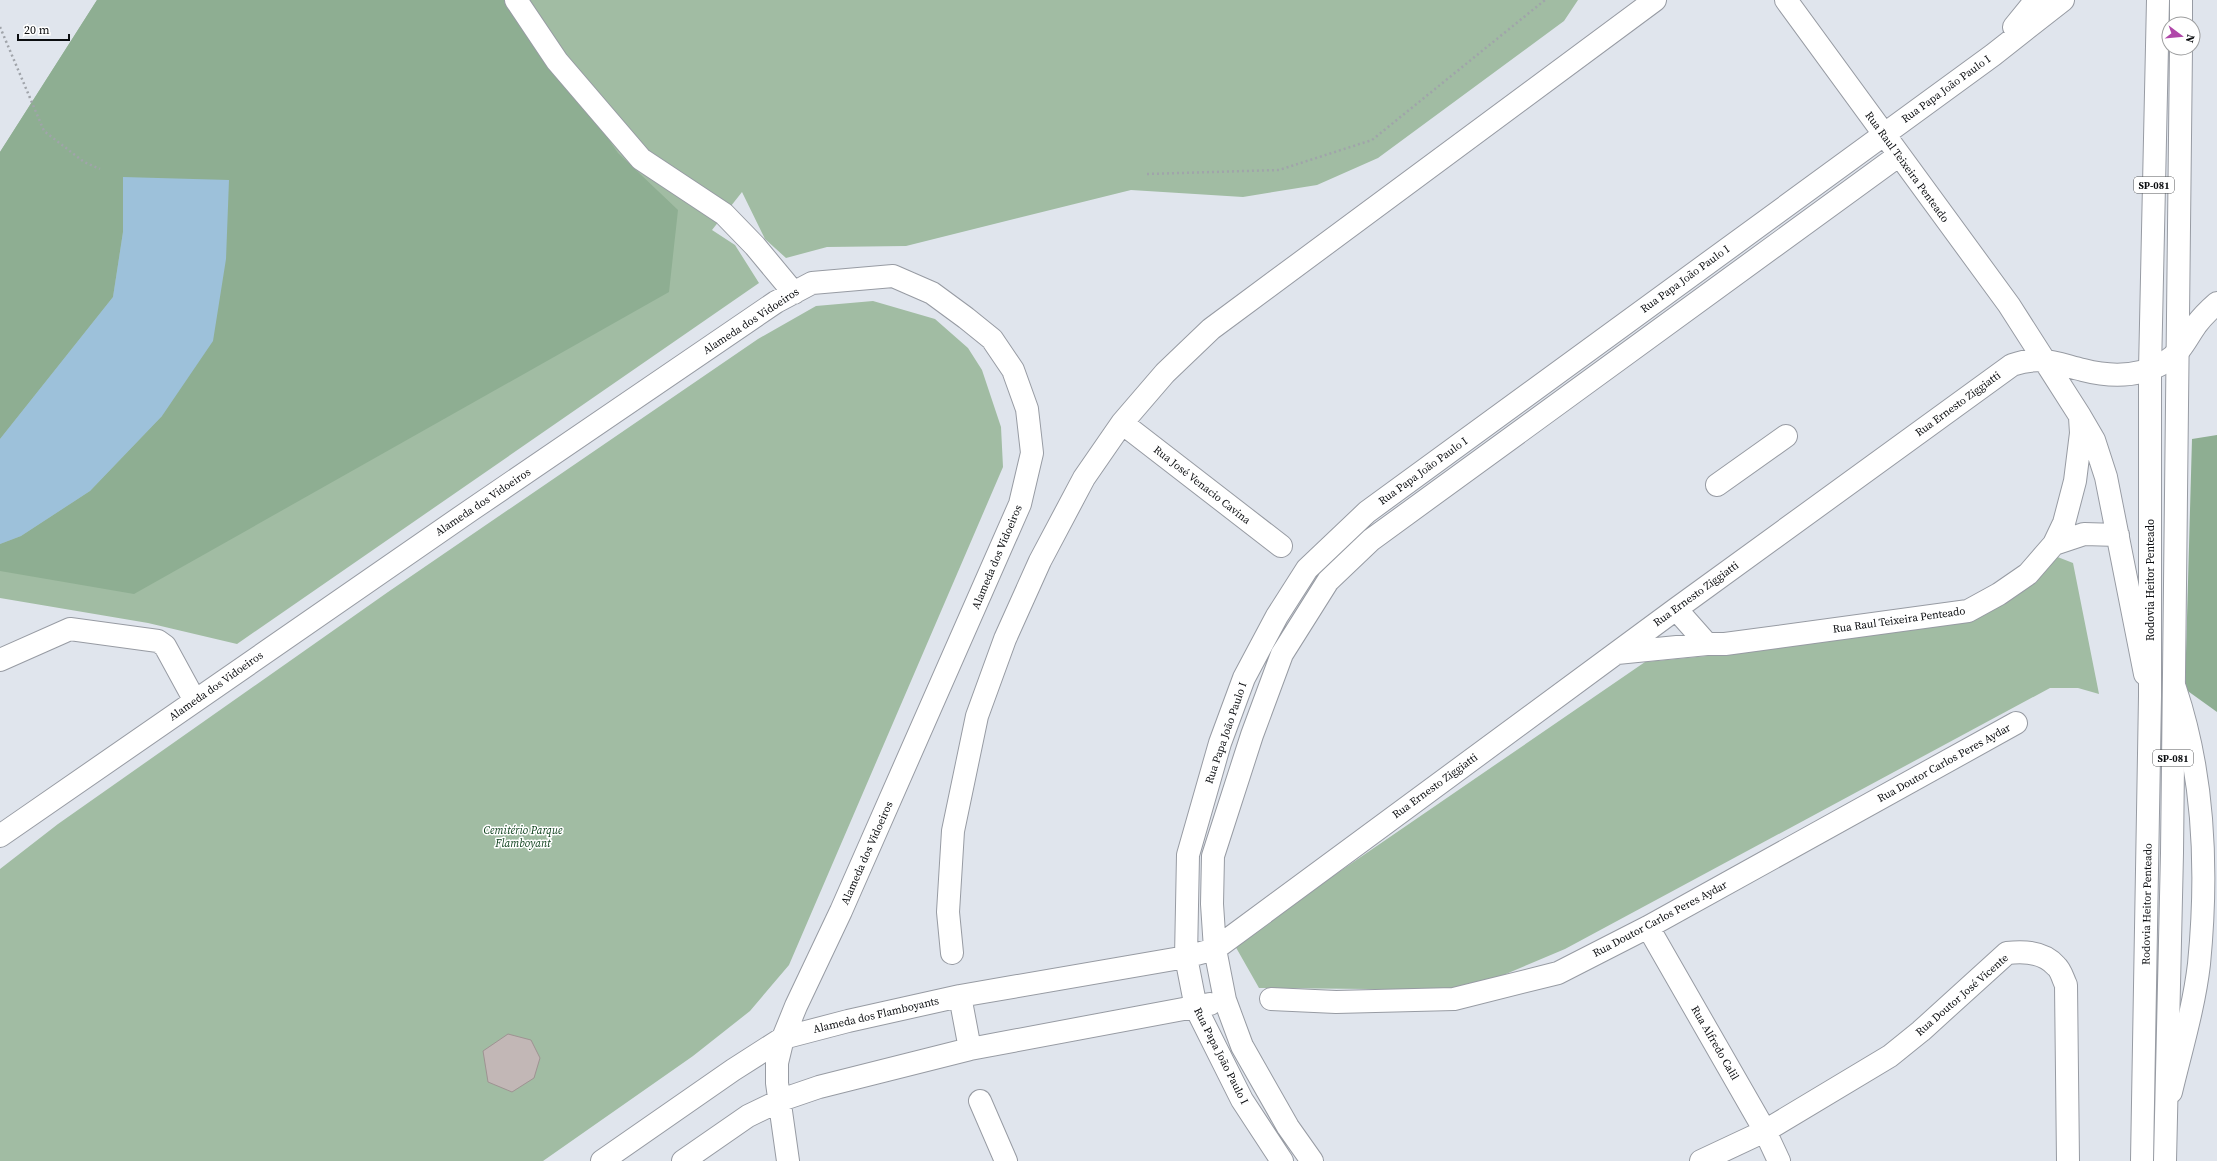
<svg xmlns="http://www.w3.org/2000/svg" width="2217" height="1161" font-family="'Source Serif 4',serif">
  <rect width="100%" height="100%" fill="#e0e5ed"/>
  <path fill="#a1bca3" d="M97,0H1578L1564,21L1378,158L1317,185L1243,197L1131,190L906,246L827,247L786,258L765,239L742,192L712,230L735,245L759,283L237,644L148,623L0,598V152Z
    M873,301L935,319L968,348L982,370L1001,427L1003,467L789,965L750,1011L693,1056L543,1161H0V869L58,824L388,592L758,339L816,306Z
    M2055,556L2073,563L2099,694L2078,688H2050L1565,949L1468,990L1259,988L1234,944L1645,662L1717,655L1967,616Z"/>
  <path fill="#8eae92" d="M97,0H514L618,153L678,210L669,292L134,594L0,571V544L21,536L90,491L162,416L123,177V232L113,297L0,439V152Z
    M2217,435V712L2185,689L2192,439Z"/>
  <path fill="#9dc1da" d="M123,177L229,180L226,259L213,341L162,416L90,491L21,536L0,544V439L113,297L123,232Z"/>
  <path fill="#c2b7b6" stroke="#9e9392" d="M508,1034L531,1040L540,1058L534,1078L512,1092L488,1082L483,1051Z"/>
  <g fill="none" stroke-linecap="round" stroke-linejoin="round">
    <g stroke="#979ba3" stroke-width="24">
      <path id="minor" d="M516,0L557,61L641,159L724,214L755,246L794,293
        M1786,0L2009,305L2080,416L2094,440L2106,477L2145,674
        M2014,27L2036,0
        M1122,423L1281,546
        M1717,485L1786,436
        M2054,544L2084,534L2118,535
        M1676,609L1707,644
        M1617,653L1707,644H1725L1968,611L1999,594L2028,574L2054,544L2064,523L2075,481L2081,433L2080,417
        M0,660L70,629L158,641L165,646L195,701
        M0,836L471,510L776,302L812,283L893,276L932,293L966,318L992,339L1013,370L1027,409L1032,453L1020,504L841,911L796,1006L783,1038L777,1063V1083L788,1161
        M1648,927L1765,1131L1779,1161
        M952,953L948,912L953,831L977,716L1005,639L1040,561L1084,478L1122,423L1165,373L1211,329L1655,0
        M960,996L970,1049
        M1271,999L1336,1002L1454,999L1558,973L1648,927L2016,723
        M2171,1092C2181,1050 2194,1007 2199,964C2208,872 2205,777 2175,688
        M980,1101L1006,1161
        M602,1161L733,1070L783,1038L848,1021L960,996L1186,957L1215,949L1676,609L2012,365C2040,355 2055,363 2083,370C2110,377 2140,377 2165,362C2181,353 2186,339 2196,325C2202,317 2209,310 2217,303
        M683,1161L748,1116L781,1100L819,1087L970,1049L1210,1004
        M1282,1161L1242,1100L1196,1008L1186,957L1188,855L1220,743L1244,678L1277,616L1307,569L1367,512L1993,55L2063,0
        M1312,1161L1288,1127L1242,1046L1225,1000L1215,949L1212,904L1213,856L1252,735L1282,654L1328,581L1371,540L1898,156
        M1701,1161L1765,1131L1890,1056L1921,1031L2007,953C2023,951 2044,952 2056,966C2061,970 2063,979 2066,985L2068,1161"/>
    </g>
    <g stroke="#979ba3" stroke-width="24">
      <path id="major" d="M2181,24V0
        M2142,1161L2150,696V370L2158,0
        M2165,1161L2172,853L2181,48"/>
    </g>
    <path stroke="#a0a4aa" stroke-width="2.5" stroke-dasharray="2 3" stroke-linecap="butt" d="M0,27L44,131L84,162L100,169
      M1147,174L1279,170L1372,140L1545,0"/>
    <use href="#minor" stroke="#fff" stroke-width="22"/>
    <use href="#major" stroke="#fff" stroke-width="22"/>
  </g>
  <g text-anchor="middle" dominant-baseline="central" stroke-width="3" stroke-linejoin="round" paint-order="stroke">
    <g fill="#fff" stroke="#545658" stroke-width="1">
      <rect x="2134" y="177" width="40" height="16" rx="3"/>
      <rect x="2153" y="750" width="40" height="16" rx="3"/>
    </g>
    <g font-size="10" font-weight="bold" fill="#0b0d10">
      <text x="2154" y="185">SP-081</text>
      <text x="2173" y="758">SP-081</text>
    </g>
    <g font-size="11" fill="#0b0d10" stroke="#fff">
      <text transform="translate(1946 89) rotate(-36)">Rua Papa João Paulo I</text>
      <text transform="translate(1907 167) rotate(54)">Rua Raul Teixeira Penteado</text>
      <text transform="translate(1685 279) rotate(-36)">Rua Papa João Paulo I</text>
      <text transform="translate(751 321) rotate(-33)">Alameda dos Vidoeiros</text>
      <text transform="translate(1958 404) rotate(-36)">Rua Ernesto Ziggiatti</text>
      <text transform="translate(1423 471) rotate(-36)">Rua Papa João Paulo I</text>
      <text transform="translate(1202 485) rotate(38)">Rua José Venacio Cavina</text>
      <text transform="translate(483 502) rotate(-34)">Alameda dos Vidoeiros</text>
      <text transform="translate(997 557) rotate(-67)">Alameda dos Vidoeiros</text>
      <text transform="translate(2150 580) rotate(-90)">Rodovia Heitor Penteado</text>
      <text transform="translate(1696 594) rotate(-36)">Rua Ernesto Ziggiatti</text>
      <text transform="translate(1899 620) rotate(-8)">Rua Raul Teixeira Penteado</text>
      <text transform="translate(216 686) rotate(-35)">Alameda dos Vidoeiros</text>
      <text transform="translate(1226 733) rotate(-71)">Rua Papa João Paulo I</text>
      <text transform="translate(1944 763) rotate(-29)">Rua Doutor Carlos Peres Aydar</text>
      <text transform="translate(1435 786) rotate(-36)">Rua Ernesto Ziggiatti</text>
      <text transform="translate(867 853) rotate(-66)">Alameda dos Vidoeiros</text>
      <text transform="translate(2147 904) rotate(-89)">Rodovia Heitor Penteado</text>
      <text transform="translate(1660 919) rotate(-28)">Rua Doutor Carlos Peres Aydar</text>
      <text transform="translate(1962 995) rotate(-41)">Rua Doutor José Vicente</text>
      <text transform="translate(876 1015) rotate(-13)">Alameda dos Flamboyants</text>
      <text transform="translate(1715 1043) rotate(60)">Rua Alfredo Calil</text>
      <text transform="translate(1221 1056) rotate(63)">Rua Papa João Paulo I</text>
    </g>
    <g font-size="11" font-style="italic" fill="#053a14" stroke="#fff">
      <text x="523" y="830">Cemitério Parque<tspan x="523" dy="13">Flamboyant</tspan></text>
    </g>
  </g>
  <g transform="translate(2181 36) rotate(106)"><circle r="19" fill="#ffffff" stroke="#9d9e9f"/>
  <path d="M0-3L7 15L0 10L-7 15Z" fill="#b047a9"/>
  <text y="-6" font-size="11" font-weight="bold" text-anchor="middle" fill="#0b0d10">N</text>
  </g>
  <path d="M18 34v6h51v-6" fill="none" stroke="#0b0d10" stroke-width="2"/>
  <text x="24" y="34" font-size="12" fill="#0b0d10" stroke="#ffffff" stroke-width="3" paint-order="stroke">20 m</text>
</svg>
